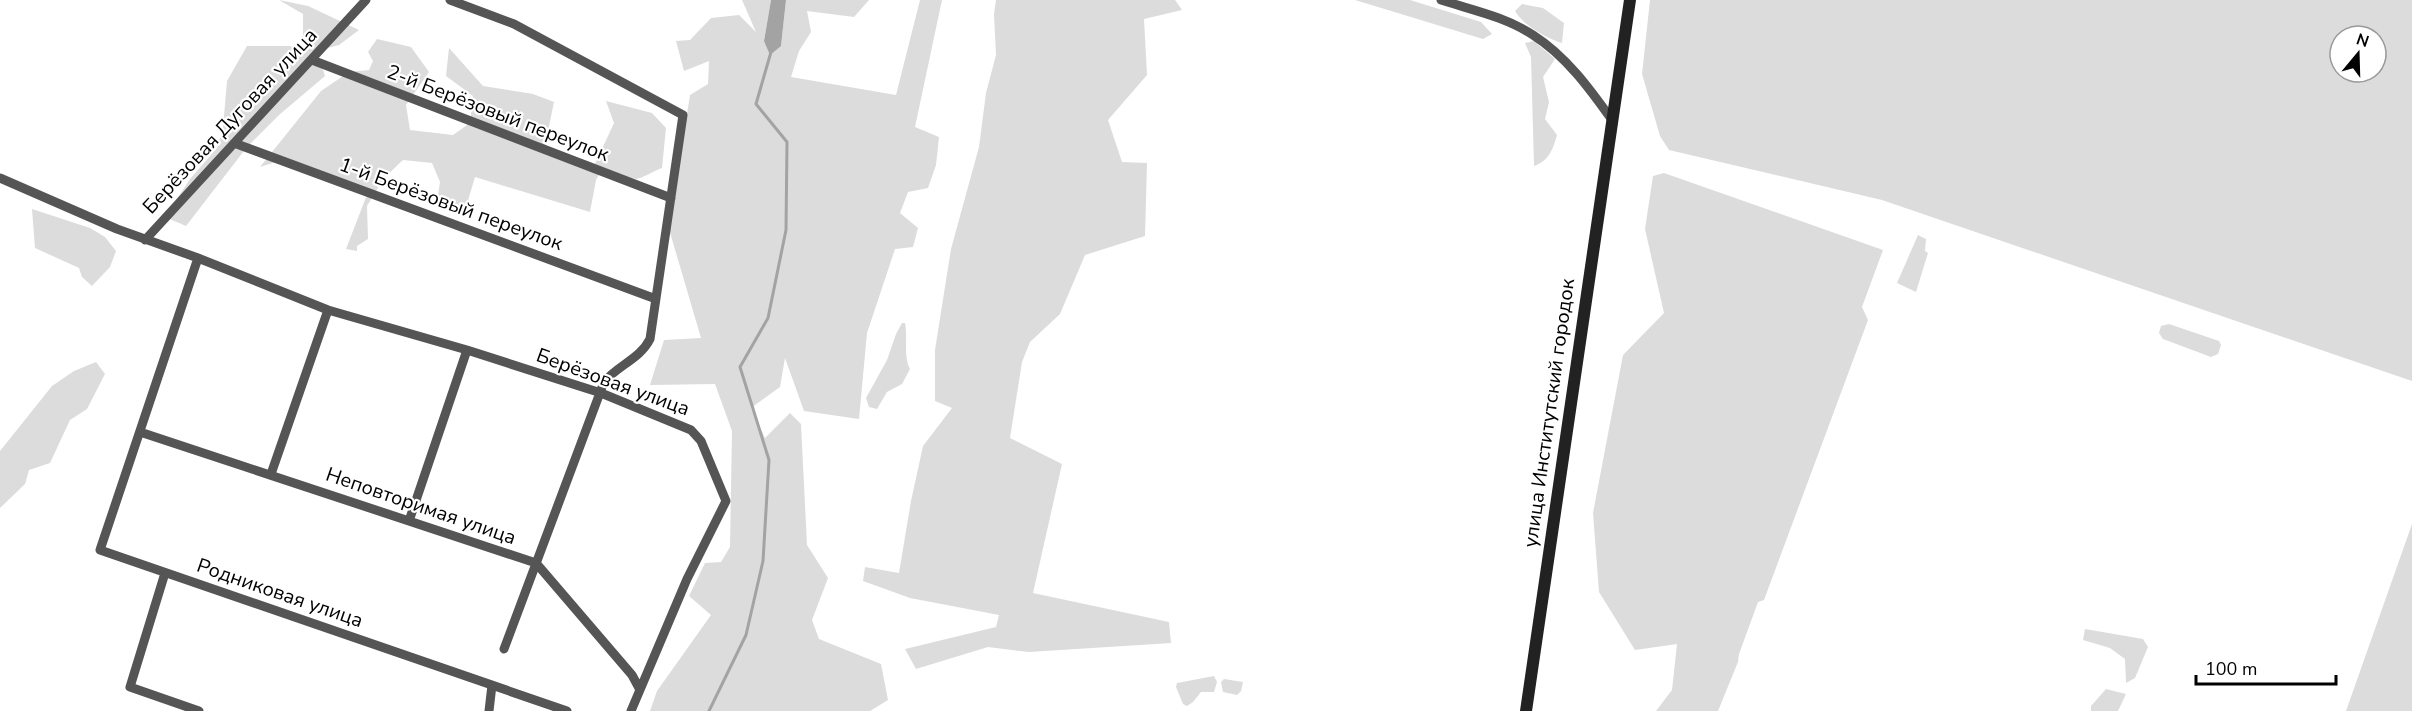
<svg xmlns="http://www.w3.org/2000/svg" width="2412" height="711" font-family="'Nunito Sans',sans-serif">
  <rect width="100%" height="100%" fill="#fff"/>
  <path fill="#dcdcdc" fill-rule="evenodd" d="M279,0L308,6L359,30L339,45L317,51L325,76L279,115L247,147L186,226L165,217L190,179L217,148L223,128L227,81L247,46H303V14Z
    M742,0H771L764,41L781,46L786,0H869L854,17L807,11L811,32L799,51L791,77L896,95L920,0H942L915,127L939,137L936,165L928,188L908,192L900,213L918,228L913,247L895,249L867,333L859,419L804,411L785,358L780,387L751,408L765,438L790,413L801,424L807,545L828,578L812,620L819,639L881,664L888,700L870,711H650L657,691L711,615L689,596L705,563L721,562L730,547L732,431L715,384L650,385L664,340L701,338L669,229L690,95L708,84L709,61L684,71L676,41L690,40L711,18L739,15L756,32Z
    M996,0H1175L1182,10L1144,19L1147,75L1108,120L1122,162L1147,163L1145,236L1085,255L1060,314L1030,342L1022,362L1010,438L1062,464L1033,593L1169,622L1171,643L1029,652L988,647L916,669L905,649L996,627L999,615L910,598L863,581L865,567L899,573L911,501L923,446L952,408L935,401V350L951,249L979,147L986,93L996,55L994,14Z
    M1355,0H1410L1481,22L1492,34L1483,39Z
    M1650,0H2412V381L1882,200L1669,150L1660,136L1642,74ZM2340,36H2376V72H2340Z
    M1522,4L1543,8L1564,23L1562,43C1546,38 1524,26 1515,11Z
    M377,39L411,47L429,72L406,105L410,130L453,135L470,123L473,96L446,76L449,48L483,86L533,94L554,102L545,146L595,164L614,123L606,101L652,113L666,128L662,168C653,171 644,178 636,179L601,171L596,180L590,212L475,177L464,214L437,202L440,182L432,163L403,160L384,178L367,206L368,239L357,246V251L346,249L368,192L279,161L260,167L321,91L349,72L369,70L373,61L368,52Z
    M1534,41L1555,59L1543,77L1549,102L1545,119L1557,135C1553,149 1549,161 1534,166L1531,57L1525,43Z
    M1664,173L1883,250L1862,307L1868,320L1764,600L1758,602L1739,654L1738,662L1718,711H1656L1672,690L1677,644L1635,650L1599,592L1593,513L1623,355L1664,313L1645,229L1653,176Z
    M32,209L90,228L105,237L116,251L110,267L92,286L82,277L79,268L35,248Z
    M1918,235L1926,239L1925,251L1928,253L1916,292L1897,283Z
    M902,323H905C908,339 903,355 910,369L902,384L887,392L877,409L869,407L866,398L887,360L896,334Z
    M2169,324L2219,341L2221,345L2218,354L2211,357L2163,339L2159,333L2161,326Z
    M96,362L105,374L87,409L70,420L50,463L29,470L25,484L0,508V451L52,386L74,371Z
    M2412,524V711H2346Z
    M2085,629L2143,639L2148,647L2135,678L2126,683L2125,659L2110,648L2083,640Z
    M1214,676L1217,682L1214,692H1201L1193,702L1187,706L1183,704L1176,687L1177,683Z
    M1224,679L1243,682L1241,691L1237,695L1223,692L1221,682Z
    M2106,689L2126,694L2118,711H2091V706Z"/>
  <path fill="#a3a3a3" d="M771,0H786L781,46L770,55L764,41Z"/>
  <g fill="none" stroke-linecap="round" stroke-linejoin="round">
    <path stroke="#a3a3a3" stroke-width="3" d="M709,711L746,635L763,561L769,460L740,367L768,318L786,230L787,142L756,104L771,52"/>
    <path stroke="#555" stroke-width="9" d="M450,0L514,24L683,115L650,339C640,359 618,365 604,382L504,649
      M1441,0C1472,10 1506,17 1533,35C1566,56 1590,89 1612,120
      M312,60L671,198
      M234,143L656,299
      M0,178L117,229L198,258L328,310L467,350L601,393L691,430L701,441L726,501L687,579L631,711
      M145,240L366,0
      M198,258L100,550L567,711
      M140,432L536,563L632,675L639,688
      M271,474L328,310
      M409,521L467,350
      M165,573L130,687L199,711
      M489,711L492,685"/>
    <path stroke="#222" stroke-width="12" d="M1526,711L1630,0"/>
  </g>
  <g text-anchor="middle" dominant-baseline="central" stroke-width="4.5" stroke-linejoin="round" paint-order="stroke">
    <g font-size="20" fill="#000" stroke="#fff">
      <text transform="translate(498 113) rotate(21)">2-й Берёзовый переулок</text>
      <text transform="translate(230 121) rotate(-47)">Берёзовая Дуговая улица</text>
      <text transform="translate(451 204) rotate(20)">1-й Берёзовый переулок</text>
      <text transform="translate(613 382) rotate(20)">Берёзовая улица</text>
      <text transform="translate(1549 413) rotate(-82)">улица Институтский городок</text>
      <text transform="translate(421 506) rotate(19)">Неповторимая улица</text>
      <text transform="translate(280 593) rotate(19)">Родниковая улица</text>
    </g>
  </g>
  <g transform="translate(2358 54) rotate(19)"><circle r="28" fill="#ffffff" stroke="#999999" stroke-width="1.5"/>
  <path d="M0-4.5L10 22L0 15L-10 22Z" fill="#000000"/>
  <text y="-9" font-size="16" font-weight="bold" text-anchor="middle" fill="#000000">N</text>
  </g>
  <path d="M2196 675v9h140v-9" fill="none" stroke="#000000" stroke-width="3"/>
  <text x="2205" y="675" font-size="18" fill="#000000" stroke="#ffffff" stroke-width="4.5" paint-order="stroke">100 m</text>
</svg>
